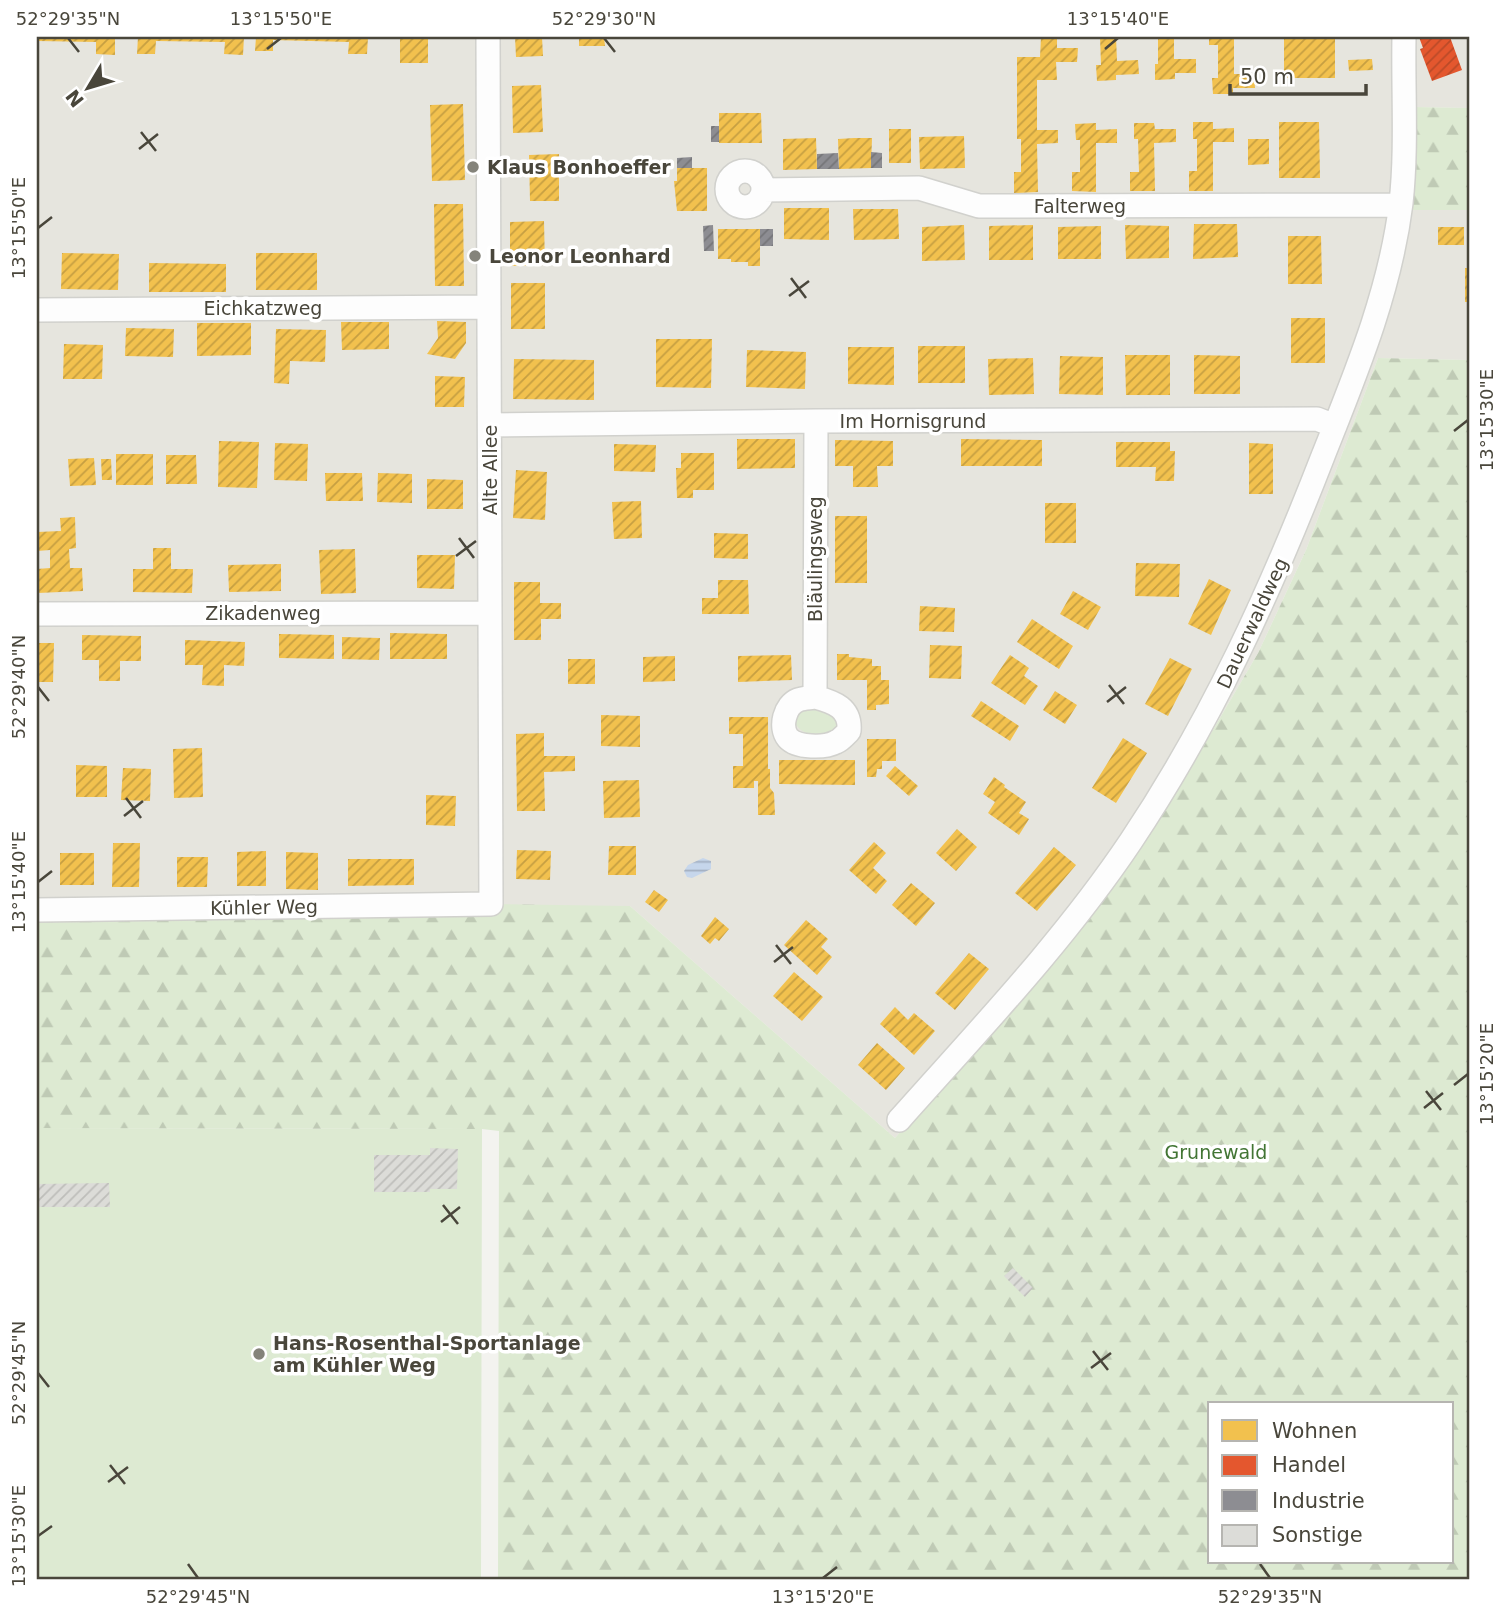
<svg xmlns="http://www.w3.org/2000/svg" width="1506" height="1616" font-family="'DejaVu Sans',sans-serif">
  <defs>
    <pattern id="forest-firs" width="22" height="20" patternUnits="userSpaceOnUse" patternTransform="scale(1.75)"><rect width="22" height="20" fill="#ddead2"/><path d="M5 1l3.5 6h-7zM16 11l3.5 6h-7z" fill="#bfcab5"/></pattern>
    <pattern id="water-rules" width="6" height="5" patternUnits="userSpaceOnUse" patternTransform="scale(1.75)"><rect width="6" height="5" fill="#c6d6eb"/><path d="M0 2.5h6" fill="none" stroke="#a3afc0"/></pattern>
    <pattern id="homes-hatch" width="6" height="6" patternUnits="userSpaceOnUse" patternTransform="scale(1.75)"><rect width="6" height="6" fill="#f2c14e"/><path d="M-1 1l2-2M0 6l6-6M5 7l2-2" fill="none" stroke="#c69f42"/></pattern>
    <pattern id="shops-hatch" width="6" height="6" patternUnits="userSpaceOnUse" patternTransform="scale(1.75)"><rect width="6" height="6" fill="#e4572e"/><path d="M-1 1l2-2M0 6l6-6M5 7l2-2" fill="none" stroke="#bb4a28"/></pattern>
    <pattern id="industry-hatch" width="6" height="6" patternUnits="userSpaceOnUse" patternTransform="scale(1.75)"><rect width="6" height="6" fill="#8d8d92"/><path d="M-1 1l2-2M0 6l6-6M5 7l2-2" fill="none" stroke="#757578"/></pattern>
    <pattern id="building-hatch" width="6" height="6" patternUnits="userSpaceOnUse" patternTransform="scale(1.75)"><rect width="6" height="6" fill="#dcdcd8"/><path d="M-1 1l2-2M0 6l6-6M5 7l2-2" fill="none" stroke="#bebeba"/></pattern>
  </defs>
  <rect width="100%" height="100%" fill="#f3f3ef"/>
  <path fill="#e6e5de" d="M37,37H1469V108L1415,107L1410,210H1469V360L1378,358L1306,550L1258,653L1190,769L1127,868L895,1138L630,906L37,912Z"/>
  <path fill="#ddead2" d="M803,707L838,711L839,728C825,737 802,739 794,721Z
    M37,1128L482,1129L481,1579H37Z"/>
  <path fill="url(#forest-firs)" fill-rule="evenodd" d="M1415,107L1469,108V210H1410Z
    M1378,358L1469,360V1579H498L499,1131L482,1129L37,1128V912L491,904L630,906L895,1138L1127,868L1190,769L1258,653L1306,550ZM1210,1404H1452V1562H1210Z"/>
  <path fill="url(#water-rules)" d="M703,858L711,861V869L692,878L687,877L684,871L688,865Z"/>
  <path fill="url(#homes-hatch)" d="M37,37H115V55L96,54V42L37,41Z
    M138,37H244L243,55L224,54L225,42L156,41L155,54H137Z
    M256,37H368L367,54H348L349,42L273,40V51H255Z
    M400,37H428V63H400Z
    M515,37H542L543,56L516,57Z
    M579,37H604L605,46H579Z
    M1041,37H1057V48H1078L1077,62H1056L1057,80H1037V130H1058V143L1037,144L1038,192L1014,193V172H1021V139H1017V57H1040Z
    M1100,37H1116L1117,61L1138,60L1139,74L1116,75V80L1097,81L1096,65H1101Z
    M1158,37H1174V59H1196V73H1175V79L1155,80V64H1158Z
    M1209,37H1234V74H1254L1255,88H1233V94H1213L1212,78H1218V45H1209Z
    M1284,37H1335V78H1284Z
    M1372,59L1373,70L1349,71L1348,60Z
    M541,85L543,132L513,133L512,86Z
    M463,104L465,180L432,181L430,105Z
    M719,113H761L762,143H719Z
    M1193,122H1213V129L1234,128V142H1213V191H1189V171H1197V139H1193Z
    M1279,122H1319L1320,178H1279Z
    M1096,123V130L1117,129V143H1096V192L1072,191V172H1080V140H1076L1075,124Z
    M1134,123H1154L1155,129H1176V142L1154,143L1155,191H1130V172H1139L1138,139H1134Z
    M889,129H911V163H889Z
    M964,136L965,168L920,169L919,137Z
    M816,138L817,169L783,170V139Z
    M854,138H872L871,168L839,169L838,139Z
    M1248,139H1269V164L1248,165Z
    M559,154V201H530L529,155Z
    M677,168H707V211H677L674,181H677Z
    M434,204H463L464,286H435Z
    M784,208H829V240L784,239Z
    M853,209H898L899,239L854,240Z
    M544,221L545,265L510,266V222Z
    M1194,224H1237L1238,257L1193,259Z
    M964,225L965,260L922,261V227Z
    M1033,225V260H989V226Z
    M1125,225L1169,226V258L1126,259Z
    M1101,226V259H1058V227Z
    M1438,227H1464V245H1438Z
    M718,229H760V266H748V262H731V259H718Z
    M1288,236H1321L1322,284H1288Z
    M62,253L119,254L118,290L61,289Z
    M256,253H317V290H256Z
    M149,263L226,264V292H149Z
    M1465,268H1469V302H1465Z
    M511,283H545V329H511Z
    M1291,318H1325V363H1291Z
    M437,321L466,322V343L455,359L427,354L438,338Z
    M341,322H389V349L342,350Z
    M197,323H251V355L197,356Z
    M126,328L174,329L173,357L125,356Z
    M276,329L326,330L325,362L290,361L289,384L274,383Z
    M656,339H712L711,388L656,387Z
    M64,344L103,345L102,379H63Z
    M918,346H965V383H918Z
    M848,347H894V385L848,384Z
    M747,350L806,352L805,389L746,387Z
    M1125,355H1170V395H1126Z
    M1194,355L1240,356V394H1194Z
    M1060,356L1103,357V395L1059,394Z
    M1033,358L1034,394L989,395L988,359Z
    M514,359L594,360V400L513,399Z
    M435,376L465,377L464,407H435Z
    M737,439H795V468L737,469Z
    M961,439L1042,440V466H961Z
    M835,440L893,441V466H877L878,487H853V466H835Z
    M219,441L259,442L257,488L218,487Z
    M1116,442H1170V451H1175L1174,481H1155L1156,467H1116Z
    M275,443L308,444L307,481L274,480Z
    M1249,443L1273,444V494H1249Z
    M614,444L656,445L655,472L614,471Z
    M681,453H714V490H693V498H677L676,468H681Z
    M116,454H153V485H116Z
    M166,455H196L197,484H166Z
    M94,458L96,485L70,486L68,459Z
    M101,459H111L112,480H102Z
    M516,470L547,472L545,520L513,518Z
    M325,473H362L363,501H326Z
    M378,473L412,474V503L377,502Z
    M427,479L463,480V509H427Z
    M641,501L642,538L614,539L612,502Z
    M1045,503H1076V543H1045Z
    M835,516H867V583H835Z
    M75,517L76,548L69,549L70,568H82L83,591L38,593L37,569L50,568V550L37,551V532L61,531L60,518Z
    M714,533L748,534V559L714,558Z
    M153,548H171V569H193L192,593L133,592V569H153Z
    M355,549L356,593L321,594L319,550Z
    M417,555H455L454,589L417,588Z
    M1136,563L1180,564L1179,597L1135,596Z
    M281,564V591L229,592L228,565Z
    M1209,579L1231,590L1211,635L1188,624Z
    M718,580H748L749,614H702V598H718Z
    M514,582H540V603H561V619H541V640H514Z
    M1073,591L1101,607L1088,630L1060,614Z
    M920,606L955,608L954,632L919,631Z
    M1032,619L1073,646L1059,669L1017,642Z
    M390,633L447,634V659H390Z
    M279,634L334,635V659L279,658Z
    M82,635L141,636V661H120V681H99V660H82Z
    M342,637L380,638L379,660L342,659Z
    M185,640L245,642L244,666L224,665V686L202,685L203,665H185Z
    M37,643H54L53,682H37Z
    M930,645L962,646L961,679L929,678Z
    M837,654H849V657L872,659V666H881V680H889V704L876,705V710H867V680H837Z
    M791,655L792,680L738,682V656Z
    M1010,655L1029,668L1024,676L1038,686L1025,705L991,683Z
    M675,656V681L643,682V657Z
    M1170,658L1192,669L1168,716L1145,704Z
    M568,659H595V684H568Z
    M1055,691L1077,705L1065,724L1043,710Z
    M981,701L1019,726L1010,741L971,716Z
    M601,715L640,716V747L601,746Z
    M729,717H768V769H770V788L774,793L775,815H758V781H754V788H733V766H743V734H729Z
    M544,733V756H575V771L544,772L545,811H517L516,734Z
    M1123,738L1147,753L1116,803L1092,788Z
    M867,739H896V761H882V769H877L876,777H867Z
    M202,748L203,797L174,798L173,749Z
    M779,760H855V785L779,784Z
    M76,765L107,766V797H76Z
    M895,766L918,786L909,796L886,776Z
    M123,768L151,769L150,801L121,800Z
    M994,777L1005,785L1004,787L1026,802L1019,813L1029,819L1019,835L988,813L995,802L983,794Z
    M639,780L640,817L604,818L603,781Z
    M426,795L456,796L455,826L426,825Z
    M957,829L977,847L956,871L936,853Z
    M874,842L886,853L873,868L887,881L876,894L849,870Z
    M113,843H140L139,887H112Z
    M609,846H636V875H608Z
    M1054,847L1076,865L1037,911L1015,893Z
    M517,850L551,851L550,880L516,879Z
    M266,851V886H237V852Z
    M286,852L318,853V890L286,889Z
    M60,853H94V885H60Z
    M177,857H208L207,887H177Z
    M348,859H414V885L348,886Z
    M911,883L935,903L916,926L892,905Z
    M654,890L668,900L659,912L645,902Z
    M715,917L729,929L719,941L715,938L710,944L701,936Z
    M806,920L828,939L821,947L832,957L817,975L784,945Z
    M969,953L989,969L955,1010L935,993Z
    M794,972L823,997L802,1021L773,996Z
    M895,1007L908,1020L914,1013L935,1031L914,1055L880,1024Z
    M877,1043L905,1068L886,1090L858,1065Z"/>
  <path fill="url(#shops-hatch)" d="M1419,37H1450L1462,70L1432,81L1420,49L1423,48Z"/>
  <path fill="url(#industry-hatch)" d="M711,126H719V142H711Z
    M871,152L882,153V168H871Z
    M838,153L839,169H817V154Z
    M692,157V168H677V158Z
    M713,225L714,251H704L703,226Z
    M760,229H773V246H760Z"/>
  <path fill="url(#building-hatch)" d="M430,1148L458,1149L457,1189H430V1192H374V1155H430Z
    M109,1183L110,1207H37V1184Z
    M1013,1268L1033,1288L1025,1297L1004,1276Z"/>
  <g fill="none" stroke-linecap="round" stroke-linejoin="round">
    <g stroke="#d1d1cd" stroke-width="26">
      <path id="minor" d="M727 189a18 18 0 1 1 36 0a18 18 0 1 1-36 0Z
        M763,190L919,188L979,206L1400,205
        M37,310L489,307
        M490,425L816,421L1317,419L1335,426
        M37,614L490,613
        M815,697L816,421
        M815,697C834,702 851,708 849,731C845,735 841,740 836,742C825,748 797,748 788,738C779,727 785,705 798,700C803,698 810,698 815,697Z
        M37,910L491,904L488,37
        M899,1120C979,1030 1064,941 1131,841C1212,720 1271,590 1323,456C1356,373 1390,292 1401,203C1407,149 1403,92 1404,37"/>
    </g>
    <use href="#minor" stroke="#fdfdfd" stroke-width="23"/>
  </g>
  <path fill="none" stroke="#49463b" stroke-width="2.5" d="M68,38L79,52M604,38L615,52M267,49L281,38M1105,49L1118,38M141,132L156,151M139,149L158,134M38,228L52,217M791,278L806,298M789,296L809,281M1454,431L1468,420M459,538L474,558M456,556L476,541M1109,685L1124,704M38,687L49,701M1107,702L1126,687M126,798L141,818M124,816L143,801M38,882L52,871M776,945L791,964M774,962L793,947M1454,1085L1468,1074M1426,1091L1441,1110M1424,1108L1443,1093M443,1205L458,1224M441,1222L460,1207M1093,1351L1108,1370M1091,1368L1111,1353M38,1373L49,1387M110,1465L125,1484M108,1482L128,1467M38,1536L52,1526M188,1564L198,1578M1260,1564L1270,1578M823,1578L837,1567"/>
  <g fill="#84837a" stroke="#fff" stroke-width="2.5">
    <circle cx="473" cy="167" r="7"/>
    <circle cx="475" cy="256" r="7"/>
    <circle cx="259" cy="1354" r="7"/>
  </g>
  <g text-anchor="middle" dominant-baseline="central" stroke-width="7" stroke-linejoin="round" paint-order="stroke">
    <g font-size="19" font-weight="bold" fill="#49463b" stroke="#fff" text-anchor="start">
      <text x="487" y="167">Klaus Bonhoeffer</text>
      <text x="489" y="256">Leonor Leonhard</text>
      <text x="273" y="1343">Hans-Rosenthal-Sportanlage<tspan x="273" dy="22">am Kühler Weg</tspan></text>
    </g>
    <g font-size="19" fill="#49463b" stroke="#fff">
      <text x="1080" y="206">Falterweg</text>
      <text x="263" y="308">Eichkatzweg</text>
      <text x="913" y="421">Im Hornisgrund</text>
      <text transform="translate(490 470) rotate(-90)">Alte Allee</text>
      <text transform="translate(815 559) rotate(-90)">Bläulingsweg</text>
      <text x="263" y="613">Zikadenweg</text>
      <text transform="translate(1252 623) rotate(-65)">Dauerwaldweg</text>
      <text transform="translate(264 907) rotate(-1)">Kühler Weg</text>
    </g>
    <g font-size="19" fill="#427534" stroke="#fff">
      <text x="1216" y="1152">Grunewald</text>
    </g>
  </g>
  <rect width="1506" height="1616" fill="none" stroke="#ffffff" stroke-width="77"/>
  <rect x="1208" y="1402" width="245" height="161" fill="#ffffff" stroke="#b6b5b1" stroke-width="2"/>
  <rect x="1222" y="1420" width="35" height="21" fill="#f2c14e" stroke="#b6b5b1" stroke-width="2"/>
  <text x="1272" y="1438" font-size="21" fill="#49463b">Wohnen</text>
  <rect x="1222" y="1455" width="35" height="21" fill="#e4572e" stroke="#b6b5b1" stroke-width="2"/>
  <text x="1272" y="1472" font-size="21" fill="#49463b">Handel</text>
  <rect x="1222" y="1490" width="35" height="21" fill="#8d8d92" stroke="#b6b5b1" stroke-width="2"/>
  <text x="1272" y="1508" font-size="21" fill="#49463b">Industrie</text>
  <rect x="1222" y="1525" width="35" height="21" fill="#dcdcd8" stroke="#b6b5b1" stroke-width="2"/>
  <text x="1272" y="1542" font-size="21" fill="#49463b">Sonstige</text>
  <g transform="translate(88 88) rotate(232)" stroke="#ffffff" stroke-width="5" paint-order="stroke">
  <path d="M0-5L12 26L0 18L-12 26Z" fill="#49463b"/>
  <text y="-10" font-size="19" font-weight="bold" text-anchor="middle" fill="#49463b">N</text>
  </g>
  <path d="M1230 84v10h136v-10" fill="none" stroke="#49463b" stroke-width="3.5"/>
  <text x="1240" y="84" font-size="21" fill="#49463b" stroke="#ffffff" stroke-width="5" paint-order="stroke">50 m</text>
  <rect x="38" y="38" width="1430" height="1540" fill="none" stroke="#49463b" stroke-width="2.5"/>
  <g font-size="18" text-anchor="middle" fill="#49463b">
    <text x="68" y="25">52°29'35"N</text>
    <text x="281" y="25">13°15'50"E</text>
    <text x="604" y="25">52°29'30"N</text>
    <text x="1118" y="25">13°15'40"E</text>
    <text transform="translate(19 228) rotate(-90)" y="6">13°15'50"E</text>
    <text transform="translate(1487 420) rotate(-90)" y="6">13°15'30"E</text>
    <text transform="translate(19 687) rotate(-90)" y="6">52°29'40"N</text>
    <text transform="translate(19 882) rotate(-90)" y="6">13°15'40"E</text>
    <text transform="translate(1487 1074) rotate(-90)" y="6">13°15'20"E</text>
    <text transform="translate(19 1373) rotate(-90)" y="6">52°29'45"N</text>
    <text transform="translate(19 1536) rotate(-90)" y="6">13°15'30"E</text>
    <text x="198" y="1603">52°29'45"N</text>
    <text x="823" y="1603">13°15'20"E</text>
    <text x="1270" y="1603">52°29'35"N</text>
  </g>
</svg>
